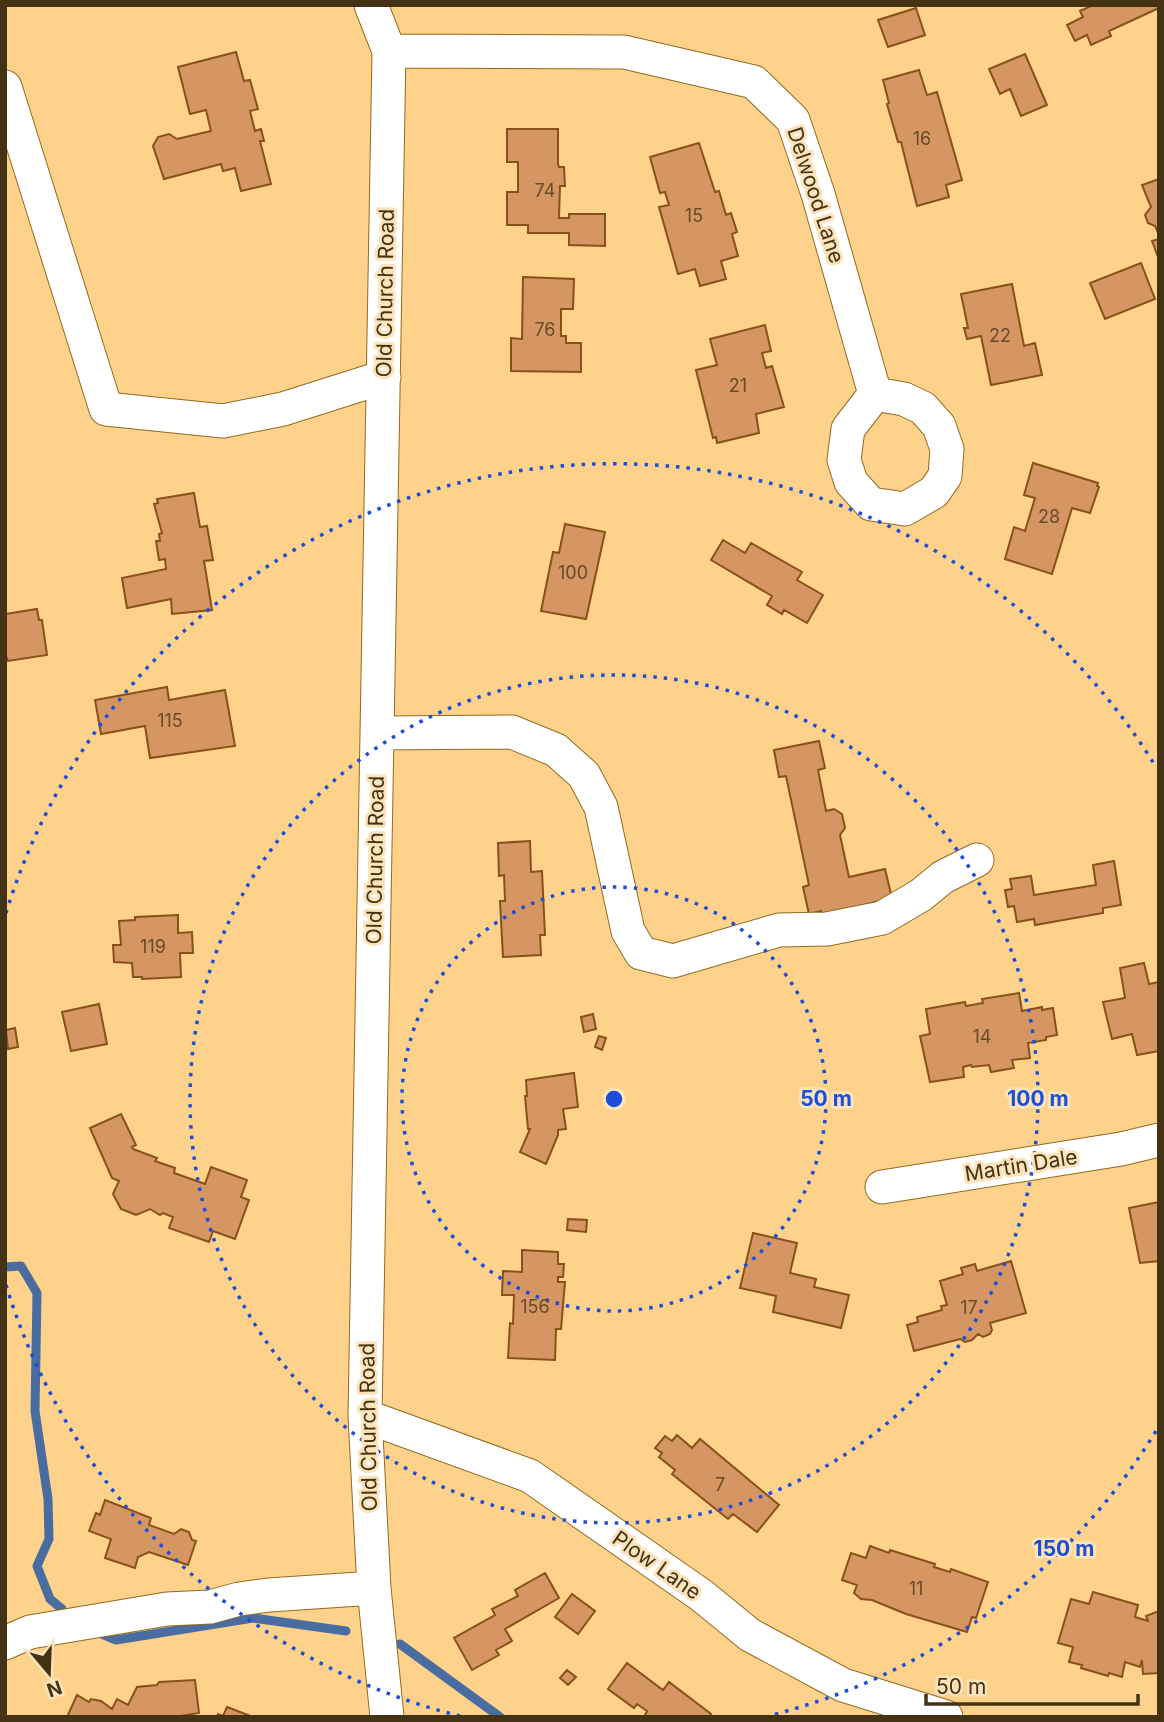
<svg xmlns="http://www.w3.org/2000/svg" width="1164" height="1722" font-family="Inter,sans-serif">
  <rect width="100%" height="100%" fill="#fed28b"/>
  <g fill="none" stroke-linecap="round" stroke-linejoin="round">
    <path stroke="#496ca1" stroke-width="9" d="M5,1267L21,1266L37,1293L35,1411L48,1499L49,1539L37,1566L50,1599L62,1609
      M97,1632L116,1640L253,1618L346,1631
      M400,1644L500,1717"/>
  </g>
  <path fill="#d59663" stroke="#89501a" stroke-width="2" d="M1093,5H1159V8L1109,31L1111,36L1091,45L1087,35L1075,41L1067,25L1083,17L1080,11Z
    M916,8L925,35L888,47L878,20Z
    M236,52L244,81L250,80L258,109L250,111L255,131L261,129L264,141H260L271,184L241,191L235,168L223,171L221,164L164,179L153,146L158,137L169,134L177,139L211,131L206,110L190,114L178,67Z
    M1025,54L1047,105L1021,116L1010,89L1000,94L989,69Z
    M919,70L927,95L937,92L962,180L946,185L949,197L917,206L901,142H898L887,104L889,103L883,80Z
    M507,129H558V164L559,167H564L565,186H560L559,218H569V214H605V246L569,245V233H528V225H507V192H518V162H507Z
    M699,143L715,192L719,191L726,215L731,213L737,232L732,234L738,256L721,261L726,279L700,286L695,269L678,274L659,207L669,205L665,192L660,193L650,157Z
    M1159,179V235L1155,226L1148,223L1145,215L1151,207L1142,185Z
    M1159,239V256L1158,257L1152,241Z
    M1141,263L1155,299L1105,319L1090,283Z
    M523,277L574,279L573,309H561V336H566V343H581V372L511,371V338L522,339Z
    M1012,284L1024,346L1035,343L1042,375L991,385L981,336L967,339L964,328H968L961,294Z
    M765,325L771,351L762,353L766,368L772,366L784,407L756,414L759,433L717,443L716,437L713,438L696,370L717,365L710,339Z
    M1033,463L1098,483L1097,486L1099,487L1090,513L1072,508L1052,574L1005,559L1014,527L1025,531L1035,498L1024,495Z
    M194,493L200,527L207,526L213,560L204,561L212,610L172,614L171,599L127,608L122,578L166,569L165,559L159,560L156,541H160L159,534L162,533L154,504L158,503L157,499Z
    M565,524L605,532L586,619L541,611L553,552L559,553Z
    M723,540L745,553L751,543L802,572L797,580L823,595L807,623L784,610L782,614L767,605L772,596L711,560Z
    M37,609L39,620H42L47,655L8,661L5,654V614Z
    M167,687L169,700L225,690L235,746L150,758L145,726L101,734L95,700Z
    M819,741L825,768L818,770L826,811L834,809L842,814L845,828L840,835L849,877L885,869L892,898L822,915L821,911L809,914L803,887L809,885L786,776L779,777L774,750Z
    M530,841L531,872L542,871L545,935H540L541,955L503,957L500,901H505L504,875L499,876L498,843Z
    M1114,861L1121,905L1103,908V913L1035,925L1034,919L1017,922L1014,906L1008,907L1005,890L1012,889L1010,879L1031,876L1034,895L1096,885L1093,865Z
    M178,915V933L192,932L193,953H180L181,977L142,979V977H133L132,963L114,962L113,945H121L119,921L135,920V917Z
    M1144,963L1149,984L1159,982V1051L1137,1055L1132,1034L1112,1039L1103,1002L1125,998L1120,968Z
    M1019,993L1022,1011L1042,1007V1010L1053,1008L1057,1035L1046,1037V1040L1028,1043L1030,1058L1012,1060L1014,1068L991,1072L989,1065L972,1067L971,1065L963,1067L964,1077L930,1082L920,1036L930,1034L926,1009L965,1002L966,1006L983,1003L982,999Z
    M99,1004L107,1044L71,1051L62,1012Z
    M593,1014L596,1029L584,1032L581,1017Z
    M15,1028L18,1047L8,1049L6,1030Z
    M599,1036L606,1038L602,1050L595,1047Z
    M574,1073L578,1107L563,1109L566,1129L558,1130V1135L546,1164L520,1152L530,1129H528L525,1096H527L526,1080Z
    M121,1114L136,1145L132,1147L133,1149L157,1158L155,1161L175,1168L174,1173L205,1184L211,1167L247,1180L241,1197L249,1200L235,1239L213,1231L209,1242L169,1228L173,1217L163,1213L160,1215L150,1209L136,1215L121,1209L113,1194L119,1181L112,1178L90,1128Z
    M1159,1202V1261L1140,1263L1129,1208Z
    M568,1219L587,1220L586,1232L567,1230Z
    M753,1233L797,1243L790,1273L816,1279L814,1287L849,1295L841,1328L773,1312L776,1296L740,1288Z
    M522,1250L558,1252V1264H564L563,1277H558V1282H565L561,1329H556L555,1360L508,1358L510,1323L513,1324L514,1295H502L503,1271L522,1272Z
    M1011,1261L1026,1313L990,1323L992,1330L990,1334L983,1337L978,1334L972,1340L965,1342L960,1339L914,1351L907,1325L918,1322L917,1317L942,1310L941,1306L947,1305L940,1281L963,1274L961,1268L975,1264L977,1271Z
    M677,1435L692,1448L700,1439L779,1505L757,1532L733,1514L728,1519L672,1474L675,1470L659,1457L662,1453L655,1448L665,1436L672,1441Z
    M105,1500L151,1518L149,1525L174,1534L181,1529L189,1532L192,1540L196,1541L188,1565L149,1552L138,1557L135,1568L105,1558L111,1539L89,1531L96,1513L100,1515Z
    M870,1546L889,1553L890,1550L935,1564L934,1567L950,1572L951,1569L988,1582L976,1618L972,1617L967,1632L906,1614L872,1600L861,1599L854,1593L857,1585L842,1580L851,1553L866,1558Z
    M545,1573L559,1598L505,1629L512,1641L496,1650L499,1655L472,1670L454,1638L495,1615L492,1609L518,1596L515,1590Z
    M1093,1592L1138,1605L1135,1617L1148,1621L1146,1616L1159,1611V1673L1143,1674L1142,1660L1140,1667L1125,1662L1122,1677L1109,1673L1108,1676L1081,1668L1082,1665L1069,1662L1073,1647L1058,1643L1071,1599L1089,1604Z
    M572,1594L595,1611L578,1634L555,1617Z
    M627,1663L663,1690L669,1682L711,1714L709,1717H644L647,1711L637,1704L634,1708L608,1689Z
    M567,1670L576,1677L568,1685L560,1678Z
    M195,1680L199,1713L174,1717H67L77,1695L89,1702L91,1699L101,1701L112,1709L117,1699L128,1705L137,1687L157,1685L159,1682Z
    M227,1707L253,1717H217L218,1714L223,1716Z"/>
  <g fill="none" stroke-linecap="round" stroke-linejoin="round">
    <g stroke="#926a20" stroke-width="35">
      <path id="minor" d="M371,5L389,51L365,1416L374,1588L387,1717
        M389,51L624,52L754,82L793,120L818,194L875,394L848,429L844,460L851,482L871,504L905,509L934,492L945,476L947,449L939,426L923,408L904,399L875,394
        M5,87L106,409L223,421L283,409L384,377
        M377,733L512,732L556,750L584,775L601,807L628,931L641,953L673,961L779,930L827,929L882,918L921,895L943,877L977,860
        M882,1187L1121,1149L1159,1140
        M365,1416L530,1476L701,1595L750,1635L843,1685L946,1717
        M5,1643L30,1632L167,1609L210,1607L239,1599L269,1595L374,1588"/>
    </g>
    <use href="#minor" stroke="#fff" stroke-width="33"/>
  </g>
  <g fill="none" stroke="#1d4ed8" stroke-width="3.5" stroke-dasharray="3.5 7">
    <circle cx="614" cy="1099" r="212"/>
    <circle cx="614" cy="1099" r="424"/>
    <path d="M1156 1431A636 636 0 0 1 768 1716M460 1716A636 636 0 0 1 6 1285M6 913A636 636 0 0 1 1156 767"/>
  </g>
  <g text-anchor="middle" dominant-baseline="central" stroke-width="6" stroke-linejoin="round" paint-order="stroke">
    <g font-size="18" fill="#684b28">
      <text x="922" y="138">16</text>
      <text x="545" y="190">74</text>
      <text x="694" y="215">15</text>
      <text x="545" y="329">76</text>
      <text x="1000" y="335">22</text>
      <text x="738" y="385">21</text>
      <text x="1049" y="516">28</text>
      <text x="573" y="572">100</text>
      <text x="170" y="720">115</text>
      <text x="153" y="946">119</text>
      <text x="982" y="1036">14</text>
      <text x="535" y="1306">156</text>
      <text x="969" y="1307">17</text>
      <text x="720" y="1484">7</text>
      <text x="916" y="1588">11</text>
    </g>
    <g font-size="21" fill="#433214" stroke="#fde3ba">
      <text transform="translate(816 195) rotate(72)">Delwood Lane</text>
      <text transform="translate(385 293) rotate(-89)">Old Church Road</text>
      <text transform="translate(375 860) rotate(-89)">Old Church Road</text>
      <text transform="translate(1021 1165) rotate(-9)">Martin Dale</text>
      <text transform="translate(368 1427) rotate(-91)">Old Church Road</text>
      <text transform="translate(657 1565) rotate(35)">Plow Lane</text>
    </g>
  </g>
  <circle cx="614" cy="1099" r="10" fill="#1d4ed8" stroke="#fde3ba" stroke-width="3.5"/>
  <g font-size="21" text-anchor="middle" font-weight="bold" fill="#1d4ed8" stroke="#fde3ba" stroke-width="6" stroke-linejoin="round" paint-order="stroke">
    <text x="826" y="1106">50 m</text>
    <text x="1038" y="1106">100 m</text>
    <text x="1064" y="1556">150 m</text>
  </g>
  <rect width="1164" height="1722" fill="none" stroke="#433214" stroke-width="14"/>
  <g transform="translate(49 1673) rotate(161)" stroke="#fde3ba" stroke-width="5" paint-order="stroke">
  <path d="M0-5L12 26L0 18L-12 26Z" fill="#433214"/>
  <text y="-10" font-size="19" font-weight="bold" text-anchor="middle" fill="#433214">N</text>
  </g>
  <path d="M926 1694v10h212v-10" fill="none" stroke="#433214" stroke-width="3.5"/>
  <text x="936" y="1694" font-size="21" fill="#433214" stroke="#fde3ba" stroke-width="5" paint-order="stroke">50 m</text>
</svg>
